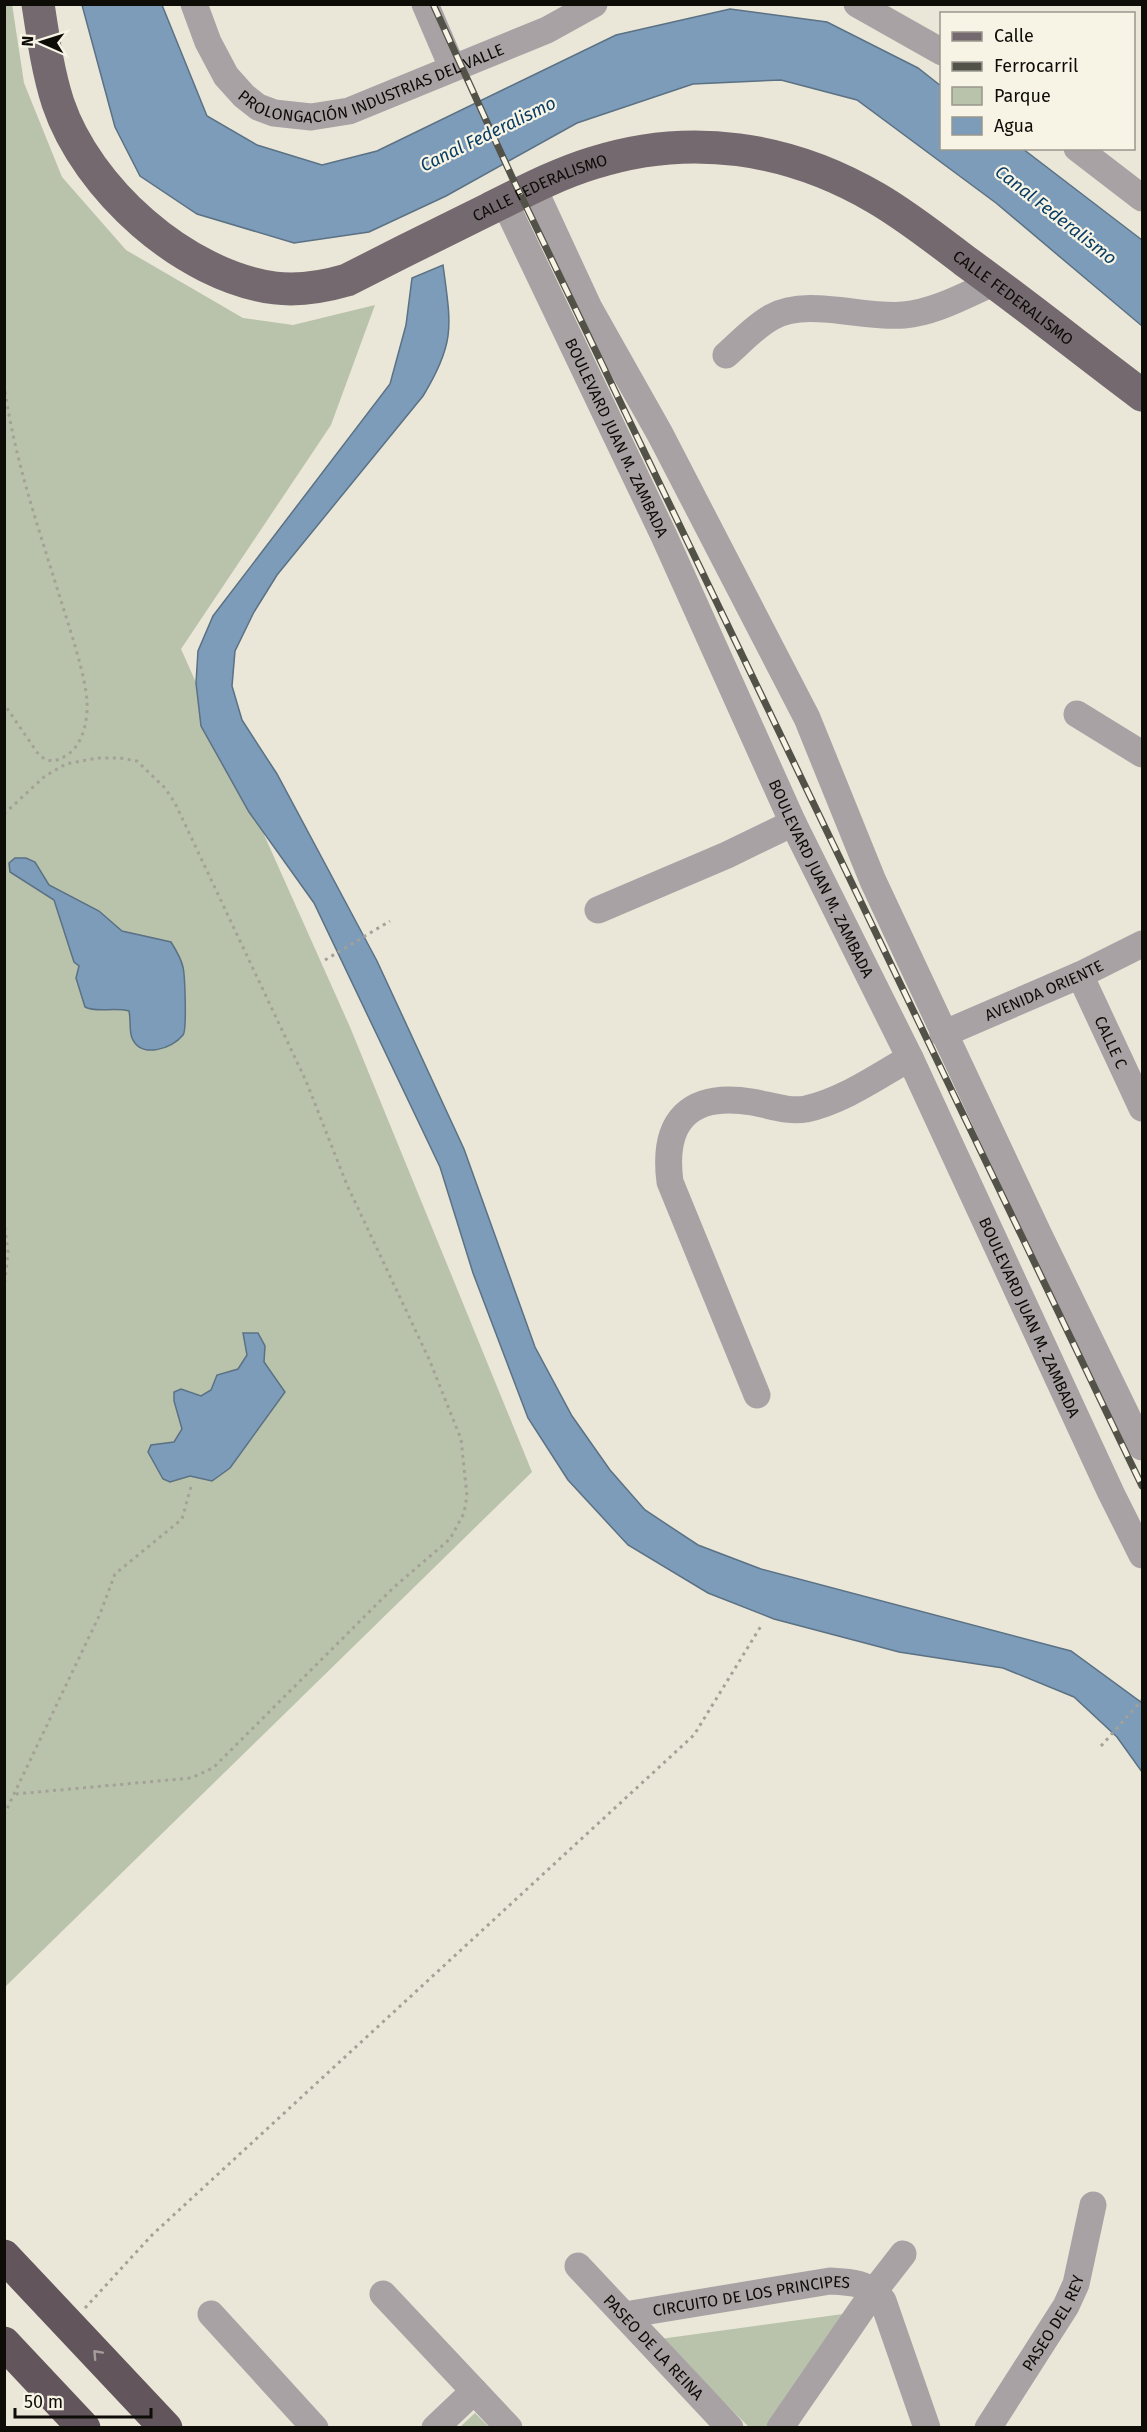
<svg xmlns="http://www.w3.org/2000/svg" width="1147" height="2432" font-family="'Fira Sans',sans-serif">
  <rect width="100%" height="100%" fill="#eae7d8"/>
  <path fill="#b9c3ac" d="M12,4L24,83L62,177L126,250L243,318L293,325L375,305L331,425L181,649L350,1027L532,1472L5,1987L4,5Z
    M858,2312L776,2427H749L660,2339Z
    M475,2413L489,2427H460Z"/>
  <path fill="#7d9cb9" stroke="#5b7184" stroke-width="1.5" d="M82,5H162L207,116L257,145L322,165L377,151L616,35L730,9L827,22L918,68L941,86L942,148L1023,149L1142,240V326L996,203L857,100L781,80L693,84L577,123L446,196L369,232L294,243L197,214L140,176L115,127Z
    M443,265C451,325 456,342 423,396L277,575L254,612L235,651L232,686L242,720L277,774L377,961L464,1149L535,1347L572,1416L610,1470L645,1510L698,1545L761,1569L1071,1651L1142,1703V1772L1117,1737L1074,1697L1003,1668L899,1652L774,1619L708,1593L628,1545L568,1480L528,1418L473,1273L440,1167L314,903L249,812L201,726L196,683L198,651L213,616L390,384L406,325L412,278Z
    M15,858H26L35,862L49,885L99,911L122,931L171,942C176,950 181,958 183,967C185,976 187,1031 183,1035C172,1049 141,1059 132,1038C129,1031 131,1020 129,1011C114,1007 96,1013 85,1007L76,978L79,966L74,962L54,900L10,872L9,863Z
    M243,1333H258L265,1346L264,1362L285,1392L230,1468L212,1481L190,1476L170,1482L163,1479L148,1452L151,1445L174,1442L182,1429L174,1401V1392L181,1389L201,1396L211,1390L217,1375L238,1369L247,1355Z"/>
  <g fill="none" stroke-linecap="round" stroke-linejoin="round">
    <path stroke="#a4a196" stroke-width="3" stroke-dasharray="3 4.5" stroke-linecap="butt" d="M4,384C14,459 39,529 61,601C69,626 86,677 87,702C88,720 83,745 67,755C56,762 49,763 39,755L4,704
      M4,814L45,776L66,764L97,758H120L137,761L165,788L175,803L306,1081L347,1185L429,1359L461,1439L467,1496L464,1513L450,1539L393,1588L213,1768L191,1778L16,1794
      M325,960L390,921
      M4,1220L8,1252L4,1289
      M1101,1746L1142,1700
      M4,1815L100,1614L115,1574L182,1519L192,1483
      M85,2308L152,2235L694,1735L761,1626"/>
    <g stroke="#a8a2a5" stroke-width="27">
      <path id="s1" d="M194,4L208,42L226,76L244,96L258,107L274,113L311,117L349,111L547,30L594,4"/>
      <path d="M425,4L452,67"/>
      <path d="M857,4L942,52"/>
      <path d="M1077,148L1142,198"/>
      <path d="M533,187L589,308L660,434L807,718L873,881L1038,1233L1142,1447"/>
      <path id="s2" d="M504,201L664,536L793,823L910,1058L1111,1493L1142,1555"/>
      <path d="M726,355C740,343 755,326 772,317C807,297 864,319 904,315C936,312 965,295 995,282"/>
      <path d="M1077,714L1142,754"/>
      <path d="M598,910L727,855L793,823"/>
      <path id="s3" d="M1080,975L1142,1108"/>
      <path id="s4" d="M943,1034L1080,975L1142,944"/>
      <path d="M757,1395L670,1182C662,1121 689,1092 752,1102C770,1105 787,1112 806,1109C843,1101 878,1076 910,1058"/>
      <path id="s5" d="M578,2266L730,2428"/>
      <path d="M383,2294L509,2428"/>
      <path d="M211,2314L315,2428"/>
      <path id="s6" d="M625,2315L830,2281C852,2282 870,2283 883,2301L927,2428"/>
      <path d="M435,2428L474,2391"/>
      <path d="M780,2428L875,2290L903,2254"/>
      <path id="s7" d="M988,2428L1066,2306L1076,2284L1093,2205"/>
    </g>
    <path stroke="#74696f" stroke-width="33" id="s8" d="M38,4C43,37 48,72 58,103C87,189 184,276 275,288C300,291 323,287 347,280C394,256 442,232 489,209C523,192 557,174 593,163C690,132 789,147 876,198C907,216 936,239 965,261C1025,304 1083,351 1142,395"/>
    <path stroke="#62555c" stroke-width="33" d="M4,2256L166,2428
      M4,2343L84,2428"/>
    <g stroke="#535249" stroke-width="7">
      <path id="rail" d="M433,4L512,177L1142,1486"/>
    </g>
    <use href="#rail" stroke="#f7f4e5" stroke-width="4.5" stroke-dasharray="14" stroke-linecap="butt"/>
  </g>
  <defs><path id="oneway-chevron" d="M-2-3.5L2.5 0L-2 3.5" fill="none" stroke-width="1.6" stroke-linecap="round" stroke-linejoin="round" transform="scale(1.5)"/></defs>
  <use stroke="#a59d9a" href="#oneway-chevron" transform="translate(97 2354) rotate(-133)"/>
  <g text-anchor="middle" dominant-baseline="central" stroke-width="4.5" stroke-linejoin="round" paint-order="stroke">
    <g font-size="16" fill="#0d0c07" stroke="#f7f4e5">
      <text stroke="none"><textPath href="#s1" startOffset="242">PROLONGACIÓN INDUSTRIAS DEL VALLE</textPath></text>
      <text stroke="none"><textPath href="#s8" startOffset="686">CALLE FEDERALISMO</textPath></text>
      <text stroke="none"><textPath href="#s8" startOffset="1208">CALLE FEDERALISMO</textPath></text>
      <text stroke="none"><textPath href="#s2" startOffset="262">BOULEVARD JUAN M. ZAMBADA</textPath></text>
      <text stroke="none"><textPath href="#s2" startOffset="748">BOULEVARD JUAN M. ZAMBADA</textPath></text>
      <text stroke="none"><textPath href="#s4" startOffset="110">AVENIDA ORIENTE</textPath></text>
      <text stroke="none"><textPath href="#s3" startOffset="74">CALLE C</textPath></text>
      <text stroke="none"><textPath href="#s2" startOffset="1234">BOULEVARD JUAN M. ZAMBADA</textPath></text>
      <text stroke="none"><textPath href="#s6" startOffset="128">CIRCUITO DE LOS PRINCIPES</textPath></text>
      <text stroke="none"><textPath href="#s7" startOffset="124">PASEO DEL REY</textPath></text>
      <text stroke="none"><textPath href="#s5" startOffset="111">PASEO DE LA REINA</textPath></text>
    </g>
    <g font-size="18" font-style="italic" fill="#093d64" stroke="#f7f4e5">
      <text transform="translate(488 134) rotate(-26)">Canal Federalismo</text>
      <text transform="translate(1056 215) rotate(38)">Canal Federalismo</text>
    </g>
  </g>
  <rect width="1147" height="2432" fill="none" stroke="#0d0c07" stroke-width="12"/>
  <rect x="940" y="12" width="195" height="138" fill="#f7f4e5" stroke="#99978c" stroke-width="1.5"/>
  <rect x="952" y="32" width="30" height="9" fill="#74696f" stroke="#99978c" stroke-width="1.5"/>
  <text x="994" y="42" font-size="18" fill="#0d0c07">Calle</text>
  <rect x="952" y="62" width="30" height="9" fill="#535249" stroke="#99978c" stroke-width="1.5"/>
  <text x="994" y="72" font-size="18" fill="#0d0c07">Ferrocarril</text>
  <rect x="952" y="87" width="30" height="18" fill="#b9c3ac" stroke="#99978c" stroke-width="1.5"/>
  <text x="994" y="102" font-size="18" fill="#0d0c07">Parque</text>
  <rect x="952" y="117" width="30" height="18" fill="#7d9cb9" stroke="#99978c" stroke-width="1.5"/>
  <text x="994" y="132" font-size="18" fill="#0d0c07">Agua</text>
  <g transform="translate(42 42) rotate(273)" stroke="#f7f4e5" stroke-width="4.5" paint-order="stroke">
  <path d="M0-4.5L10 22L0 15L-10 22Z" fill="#0d0c07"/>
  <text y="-9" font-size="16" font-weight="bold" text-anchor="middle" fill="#0d0c07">N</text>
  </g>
  <path d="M15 2408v9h136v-9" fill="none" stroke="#0d0c07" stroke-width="3"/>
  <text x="24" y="2408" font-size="18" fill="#0d0c07" stroke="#f7f4e5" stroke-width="4.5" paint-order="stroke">50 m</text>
</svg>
